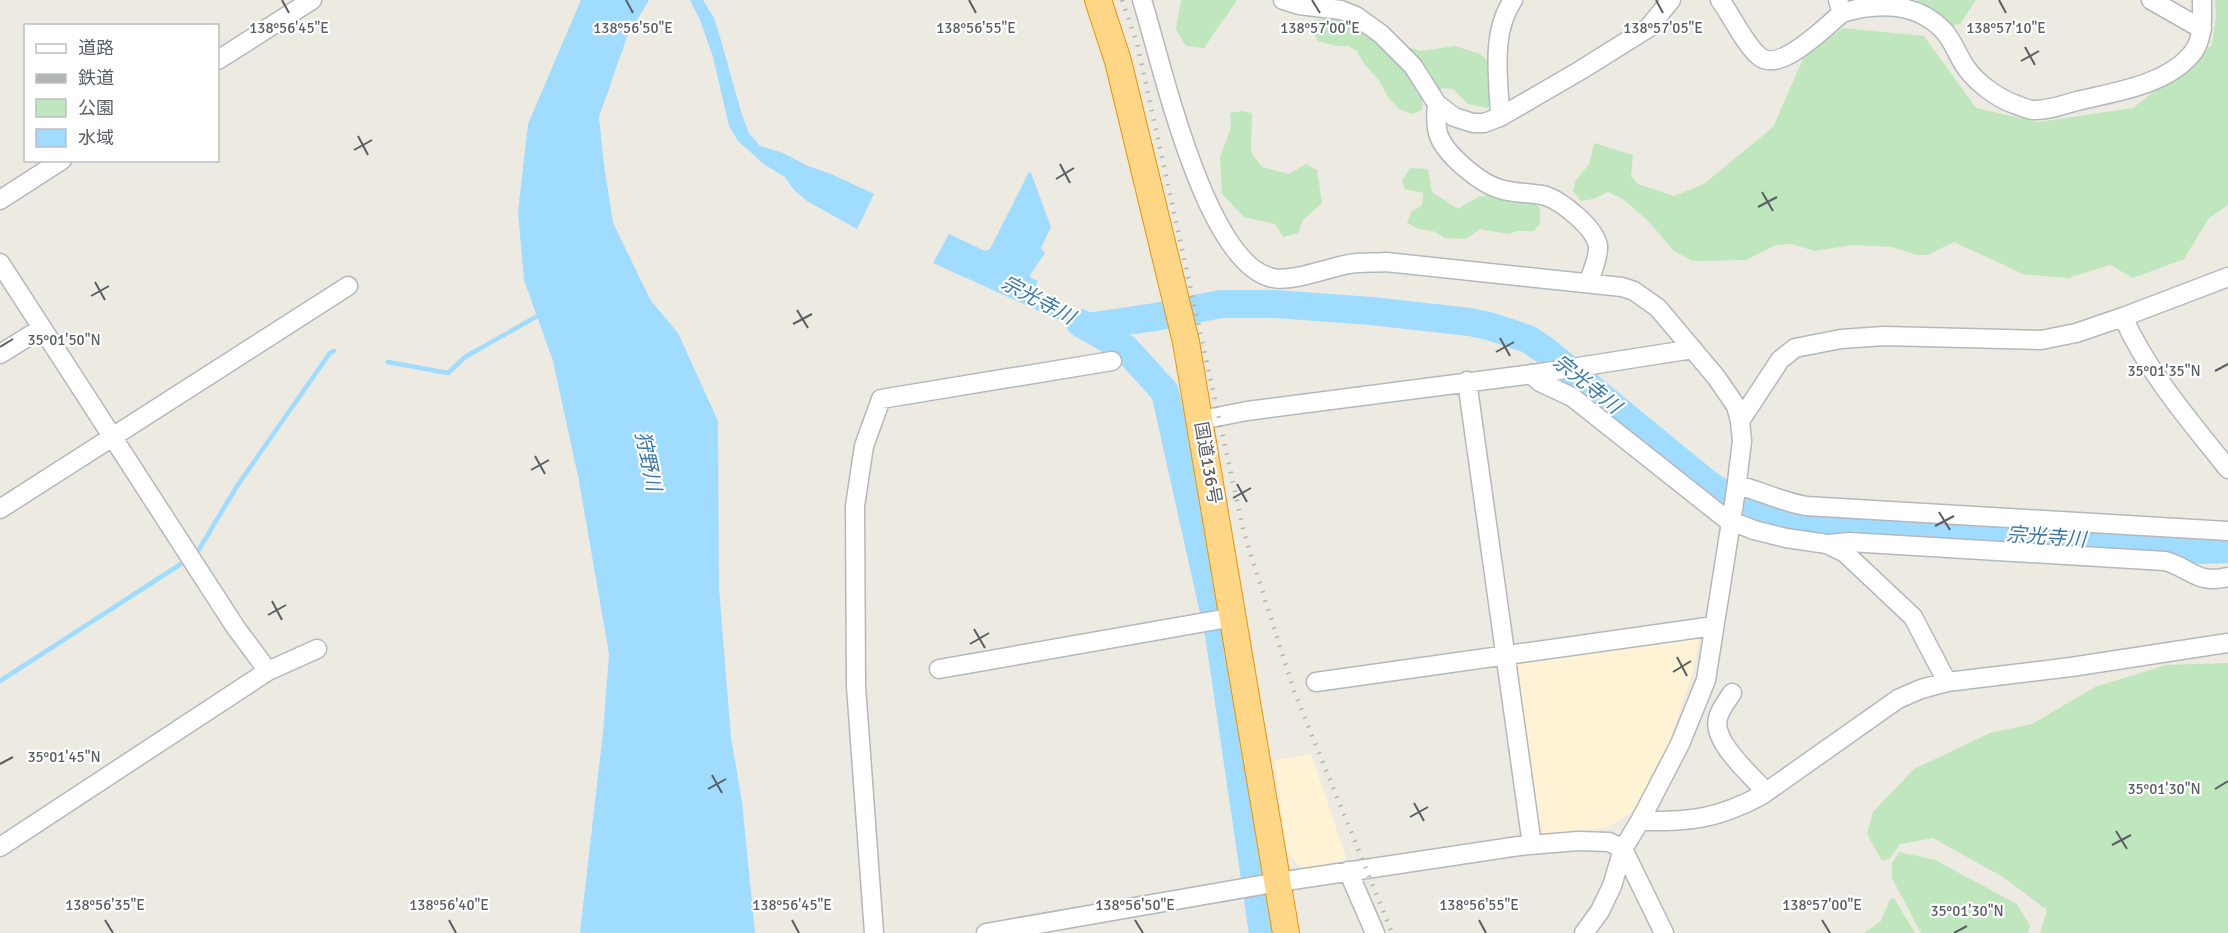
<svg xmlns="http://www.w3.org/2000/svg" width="2228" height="933" font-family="Signika,'Noto Sans JP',sans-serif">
  <rect width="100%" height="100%" fill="#edeae1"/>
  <path fill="#fff2d5" d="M1699,638L1693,672L1669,743L1637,807L1621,820L1604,828L1539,835L1513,662Z
    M1311,754L1347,860L1304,869L1287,854L1275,760Z"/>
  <path fill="#bfe6bc" d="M1181,0H1237L1204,48L1186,46L1176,29Z
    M1917,0H1976L1960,24L1950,26L1926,11Z
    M2215,0H2228V205L2209,218L2184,259L2133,278L2110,265L2068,278L2023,274L1954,242L1927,255H1917L1892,247L1853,245L1815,251L1791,244L1776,245L1746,260L1693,261L1674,251L1649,222L1623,199L1608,192L1593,199L1581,201L1573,191L1576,180L1589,164L1594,143L1633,155L1631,176L1638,184L1674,196L1704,184L1773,127L1803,59L1843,28L1924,36L1976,108L2039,122L2133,108L2212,45L2216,16Z
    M1334,17L1356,21L1372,36L1421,51L1455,46L1480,54L1488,61L1487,80L1493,103L1487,108L1468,104L1453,89L1443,88L1423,97L1422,110L1412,114L1399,109L1388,97L1378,79L1364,64L1357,51L1348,46H1337L1318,41L1311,29L1315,20Z
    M1242,111L1252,113L1251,152L1262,167L1289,174L1306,164L1317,170L1322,203L1303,220L1298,233L1283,237L1275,224L1244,217L1222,194L1220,157L1231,128L1230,113Z
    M1410,168L1428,169L1432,192L1458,209L1480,196L1501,195L1528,197L1540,208V224L1534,231H1517L1508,234L1480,229L1466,239L1445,238L1433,231L1419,229L1407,223L1411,212L1422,205L1423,193L1405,189L1402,181Z
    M2228,663V933H2040L2047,910L2003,877L1933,838L1900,844L1890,858L1882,861L1867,834L1873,812L1914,769L1967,744L1990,733L2032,724L2095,687L2166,665Z
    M1899,852L1935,860L2017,904L2030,926L2028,933H1921L1892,878V863Z
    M1894,898L1915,933H1864L1881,921L1890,899Z"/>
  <path fill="#9fdcff" d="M581,0H649L627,37L599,117L604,165L613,223L651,301L678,333L718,421L719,589L731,737L742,802L755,933H580L603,732L609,654L579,481L553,361L524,280L518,212L528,124Z
    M690,0H703L714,18L720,37L742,115L749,133L760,146L783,153L808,166L831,174L874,194L857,229L807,201L794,190L785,177L765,165L738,141L729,126L713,57L700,20Z
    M1029,172L1031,173L1051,227L1041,248L1045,253L1030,275L1031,278L1038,281L1036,286L1039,293L1087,322L1081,330L933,263L949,234L985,251L990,249Z"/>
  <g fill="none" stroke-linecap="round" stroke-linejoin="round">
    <path stroke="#9fdcff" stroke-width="4.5" d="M388,362L448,373L465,357L541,314
      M198,551L237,486L330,353L334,351
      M0,681L184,562"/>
    <path stroke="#9fdcff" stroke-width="28" d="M1080,323L1126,349L1165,392L1219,634L1263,933
      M1087,327L1155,317L1221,304H1276L1371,311L1470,322L1489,326L1528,339L1546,351L1708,484C1734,502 1761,511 1791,520L2144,544L2203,550L2228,549"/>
    <g stroke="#b4b8bc" stroke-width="21">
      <path id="minor" d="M1142,0C1161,60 1205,265 1273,278C1292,282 1328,268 1349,264C1361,262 1374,263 1386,262L1622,287L1634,291L1658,308L1716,377L1736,406L1740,421L1742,441L1736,490L1706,680L1680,744L1640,821L1623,849L1612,886L1600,911L1584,933
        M1283,0L1299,5L1341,10L1356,16L1381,34L1413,66L1437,104L1454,117L1473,123H1484L1500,117L1581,70L1648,28L1671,0
        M1720,0C1732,16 1745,45 1760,57C1781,73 1826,26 1842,13
        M1838,0L1842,13C1877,2 1916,2 1943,30C1954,41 1958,58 1967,69C1978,84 1998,98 2014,104C2020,106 2026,109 2032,110C2046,111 2063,105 2077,101C2113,92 2163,86 2190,56C2204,41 2202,20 2202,0
        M2151,0L2202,29
        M218,60L312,0
        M1437,104C1436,114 1435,126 1439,136C1446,155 1481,184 1500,189C1515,194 1531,192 1546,196C1563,202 1595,228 1598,246C1599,257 1592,271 1589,282
        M1500,117C1499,79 1490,34 1513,0
        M0,200L62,160
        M0,263L236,628L268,671
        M2123,317C2148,373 2190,421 2228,469
        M0,354L42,328
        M1531,374L1540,382L1572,397L1726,519L1754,530L1786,538L1827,544L1845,553L1913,617L1947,682
        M1467,381L1532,845
        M1201,420L1247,411L1540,373L1693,349
        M1740,421L1780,360L1795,348L1841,339L1884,336L2041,340L2076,333L2123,317L2228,277
        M1737,485C1761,491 1782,502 1806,506L2228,531
        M0,509L348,286
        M1829,544L1849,542L2165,561C2191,568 2197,585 2228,577
        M939,669L1234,617
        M1316,682L1714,626
        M1732,693C1727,701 1720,709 1718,718C1711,741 1752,776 1766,792
        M1640,821C1689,822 1718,819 1762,795L1898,699L1921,689L1947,682L2071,667L2228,643
        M0,847L268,671L317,649
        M1348,871L1375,933
        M874,933L856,686L855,506L864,446L881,399L1112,361
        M986,933L1279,882L1519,846L1578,841L1609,842L1623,849L1664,933"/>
    </g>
    <g stroke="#ee9200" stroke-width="28">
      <path id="highway" d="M1098,0L1118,61L1186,342L1286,933"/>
    </g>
    <use href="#minor" stroke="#fff" stroke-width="18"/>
    <use href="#highway" stroke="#ffd786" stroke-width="26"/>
    <path stroke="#b3b4b4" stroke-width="4.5" stroke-dasharray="1.5 8" stroke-linecap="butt" d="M1122,0L1137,43L1244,533L1294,691L1392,933"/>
  </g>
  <path fill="none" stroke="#5a5e63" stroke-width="2" d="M282,0L289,13M626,0L633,13M969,0L976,13M1312,0L1320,13M1656,0L1663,13M1999,0L2006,13M2025,47L2035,65M2021,61L2039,51M358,136L368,155M354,150L372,140M1060,164L1070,183M1056,179L1074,168M1762,192L1773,211M1758,207L1777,197M95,282L105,300M91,296L109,286M797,310L808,328M793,324L812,314M1500,338L1510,356M0,347L13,339M1496,352L1514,342M2215,371L2228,364M535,456L545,474M531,470L549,460M1237,484L1247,502M1233,498L1251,488M1939,512L1950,530M1935,526L1954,516M272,601L282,620M268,615L286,605M974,629L985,648M970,644L989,633M1677,657L1687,676M1673,672L1691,661M0,764L13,757M712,775L722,793M708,789L726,779M2215,789L2228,781M1414,803L1424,821M1410,817L1428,807M2116,831L2127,849M2112,845L2131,835M105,920L113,933M449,920L456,933M792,920L799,933M1135,920L1143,933M1479,920L1486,933M1822,920L1830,933M1954,933L1967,926"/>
  <g text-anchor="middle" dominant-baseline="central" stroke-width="4.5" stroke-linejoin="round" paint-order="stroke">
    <g font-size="18" fill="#5a5e63" stroke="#fff">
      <text transform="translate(1208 463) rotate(80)">国道136号</text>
    </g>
    <g font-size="20" font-style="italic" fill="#3878aa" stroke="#fff">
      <text transform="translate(1038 300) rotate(28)">宗光寺川</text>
      <text transform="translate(1587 384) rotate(39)">宗光寺川</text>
      <text transform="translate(648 461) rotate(78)">狩野川</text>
      <text transform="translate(2046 537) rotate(4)">宗光寺川</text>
    </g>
  </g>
  <g font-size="15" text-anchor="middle" fill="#5a5e63" stroke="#fff" stroke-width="4.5" stroke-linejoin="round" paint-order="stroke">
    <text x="289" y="33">138°56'45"E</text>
    <text x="633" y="33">138°56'50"E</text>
    <text x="976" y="33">138°56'55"E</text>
    <text x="1320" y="33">138°57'00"E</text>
    <text x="1663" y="33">138°57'05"E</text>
    <text x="2006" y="33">138°57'10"E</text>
    <text x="64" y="345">35°01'50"N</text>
    <text x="2164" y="376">35°01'35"N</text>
    <text x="64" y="762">35°01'45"N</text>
    <text x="2164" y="794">35°01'30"N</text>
    <text x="105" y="910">138°56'35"E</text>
    <text x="449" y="910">138°56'40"E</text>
    <text x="792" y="910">138°56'45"E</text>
    <text x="1135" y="910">138°56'50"E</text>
    <text x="1479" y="910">138°56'55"E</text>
    <text x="1822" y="910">138°57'00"E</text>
    <text x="1967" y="916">35°01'30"N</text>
  </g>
  <rect x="24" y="24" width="195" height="138" fill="#ffffff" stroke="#bdbfc1" stroke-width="1.5"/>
  <rect x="36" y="44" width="30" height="9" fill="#ffffff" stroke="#bdbfc1" stroke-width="1.5"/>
  <text x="78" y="54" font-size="18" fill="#5a5e63">道路</text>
  <rect x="36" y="74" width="30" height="9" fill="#b3b4b4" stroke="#bdbfc1" stroke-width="1.5"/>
  <text x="78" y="84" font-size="18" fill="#5a5e63">鉄道</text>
  <rect x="36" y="99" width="30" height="18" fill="#bfe6bc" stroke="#bdbfc1" stroke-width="1.5"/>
  <text x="78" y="114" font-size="18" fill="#5a5e63">公園</text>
  <rect x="36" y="129" width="30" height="18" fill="#9fdcff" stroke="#bdbfc1" stroke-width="1.5"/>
  <text x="78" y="144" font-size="18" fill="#5a5e63">水域</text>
</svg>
